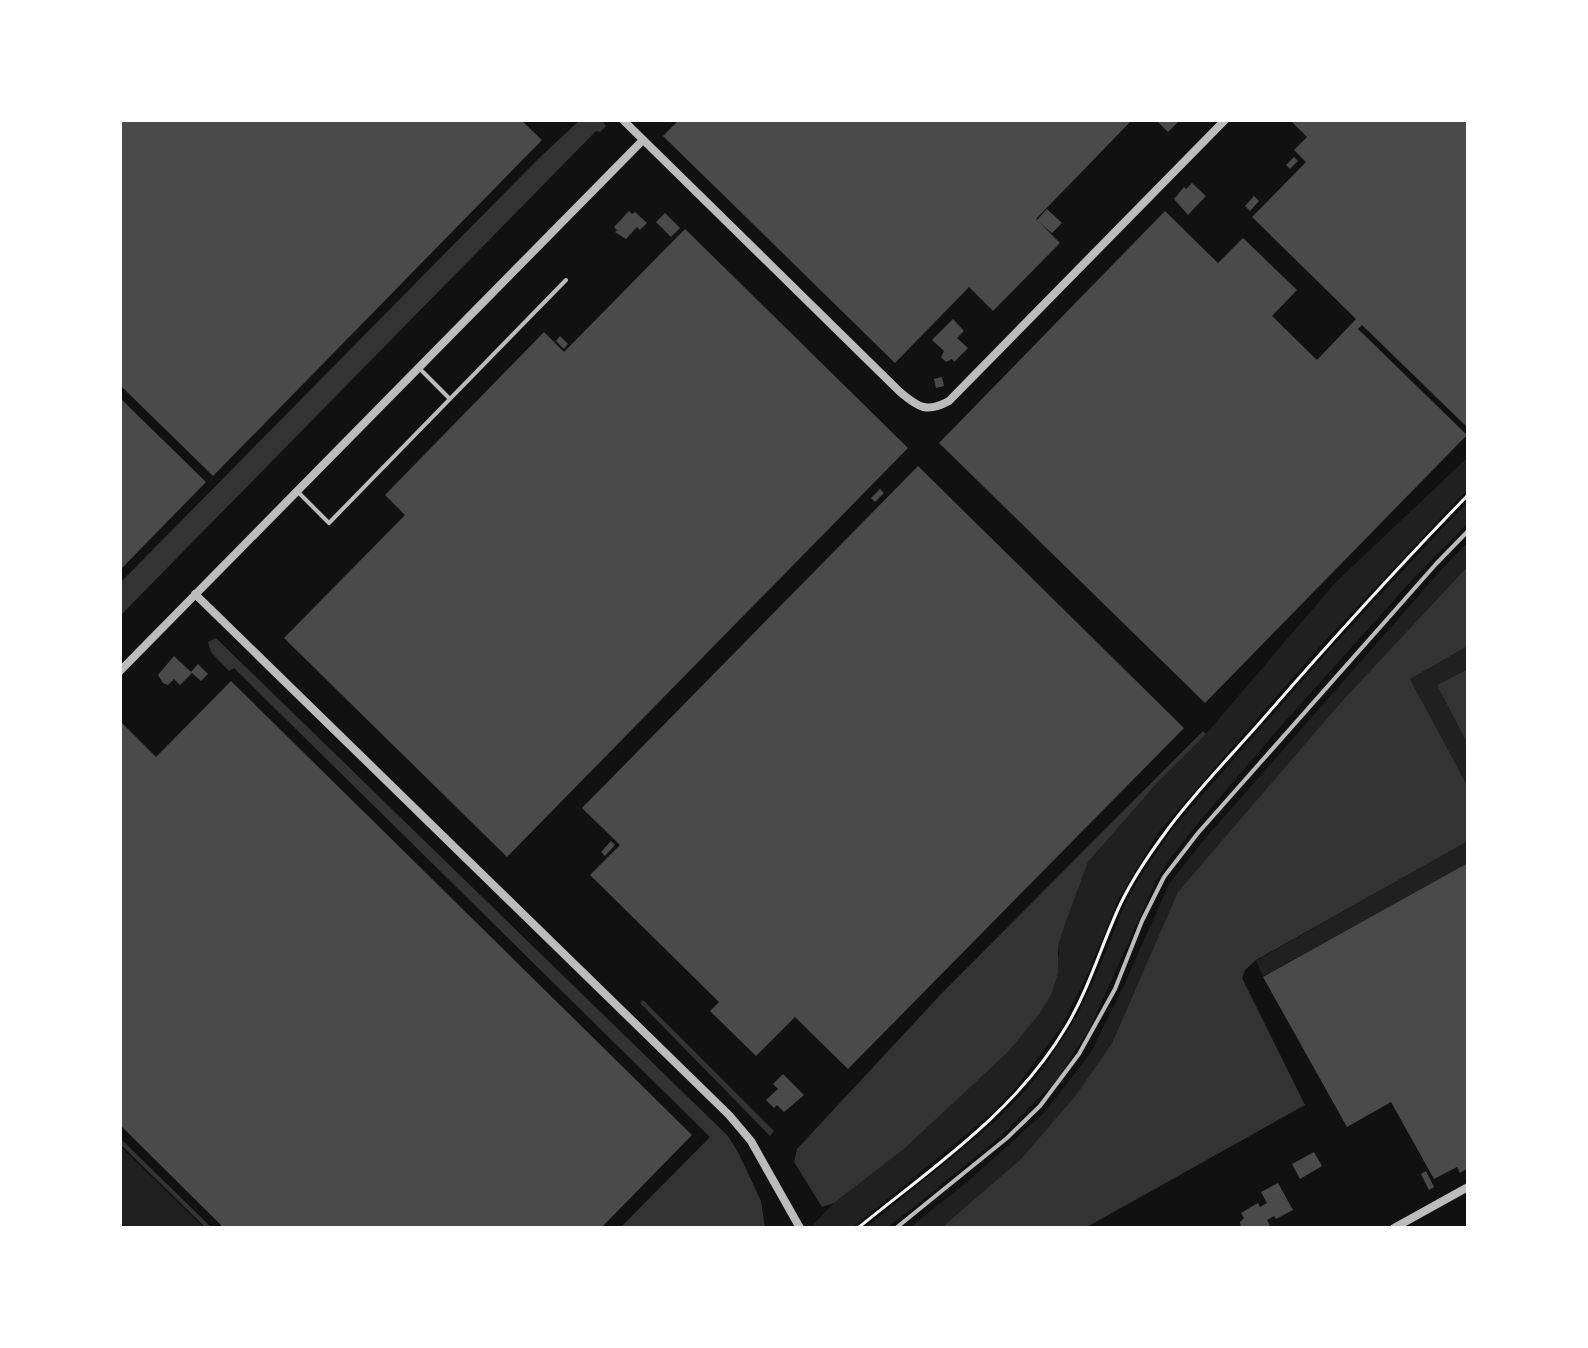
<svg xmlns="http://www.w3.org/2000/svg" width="1588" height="1348" font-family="'Golos Text',sans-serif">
  <rect width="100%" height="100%" fill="#111"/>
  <path fill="#202020" d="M1468,457V489L1322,644L1158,833L1118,900L1088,973L1062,1026L1016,1087L992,1113L852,1228H813L812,1226L834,1203L904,1149L1008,1052L1059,955L1058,947L1063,930L1088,862L1157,783L1206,734L1335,583Z
    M1468,501V523L1412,580L1281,726L1198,823L1172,856L1156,881L1090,1028L1056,1081L1001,1136L914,1207L886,1228H865L971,1142L997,1120L1027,1089L1049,1060L1078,1014L1098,971L1125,904L1137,882L1171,831L1330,649Z
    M1468,542V566L1343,700L1139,981L1112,1043L1076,1095L1021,1159L941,1228H909L972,1178L1044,1113L1090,1054L1124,985L1169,884L1202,842L1442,569Z
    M1468,646V669L1437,685L1468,745V787L1410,679Z
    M1468,841V865L1263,976L1256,961Z
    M120,1146L204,1228H120Z"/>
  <path fill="#333" d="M580,120H601L606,126L600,132L596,131L120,616V583L538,159Z
    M1468,566V646L1410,679L1468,787V841L1256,960L1245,970L1242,978L1305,1105L1085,1228H941L1021,1159L1076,1095L1112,1043L1178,892L1343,700Z
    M216,638L728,1136L738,1152L761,1201L765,1228H620L710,1137L234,668L229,671L211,652L208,642Z
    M1468,669V745L1437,685Z
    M1203,731L1206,734L1157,783L1088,862L1063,930L1058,947V973L1051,995L1040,1013L1008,1052L904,1149L834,1203L822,1207L794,1162L797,1149L943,992Z
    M643,1000L774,1131L770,1136L640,1003Z"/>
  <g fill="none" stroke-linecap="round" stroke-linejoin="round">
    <path stroke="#333" stroke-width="4" d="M120,1141L209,1228"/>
  </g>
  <path fill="#4a4a4a" d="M120,120H521L542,140L213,476L120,385Z
    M679,120H1132L1036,219L1037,220L1047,209L1062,223L1052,233L1040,223L1060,243L993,311L969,287L895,363L663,136Z
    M1156,120H1180L1168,132Z
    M1290,120H1468V428L1362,325L1358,329L1467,435L1205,703L939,443L1165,211L1218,263L1243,238L1297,290L1272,316L1317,360L1356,319L1252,217L1306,162L1294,150L1307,137Z
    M1294,157L1298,161L1290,169L1286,165Z
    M1192,183L1206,196L1188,215L1174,199L1184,187L1186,189Z
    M1254,196L1259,201L1250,211L1245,206Z
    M629,211L632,214L635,212L647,223L640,230L637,227L626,239L615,232L617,230L614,227Z
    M665,213L680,228L671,237L656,222Z
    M685,229L908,448L507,857L284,638L405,515L385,495L544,332L564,352Z
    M953,319L964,331L957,338L968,348L954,362L952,359L946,362L941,357L944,351L932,340Z
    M560,336L568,344L564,349L556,341Z
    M942,377L944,386L936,388L934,379Z
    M120,398L206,482L120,570Z
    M918,466L1184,728L848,1069L795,1017L756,1056L710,1011L719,1002L590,875L620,845L582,808Z
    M880,489L884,493L875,502L871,498Z
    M174,656L191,672L198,664L208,674L201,681L192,673L180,685L174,679L168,685L163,683L158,675Z
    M231,681L692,1135L601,1228H224L120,1125V721L156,757Z
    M611,841L615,845L605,856L601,852Z
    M1468,863V1168L1460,1173L1457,1167L1434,1179L1391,1102L1347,1127L1263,977Z
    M783,1074L804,1095L784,1112L777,1105L774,1108L766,1100L778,1089L773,1084Z
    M1314,1152L1322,1166L1300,1179L1292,1164Z
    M1426,1171L1434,1187L1429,1190L1421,1174Z
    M1278,1183L1293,1210L1276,1219L1274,1216L1267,1220L1270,1226L1266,1228H1241L1240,1222L1244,1218L1241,1213L1258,1203L1260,1207L1267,1203L1261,1192Z"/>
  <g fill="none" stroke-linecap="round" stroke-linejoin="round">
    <path stroke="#f5f5f5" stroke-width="3" d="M858,1228C933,1167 1016,1112 1066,1027C1089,989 1101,946 1120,905C1132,880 1148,856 1165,833C1193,794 1231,756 1263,719C1330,642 1397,568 1468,495"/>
    <path stroke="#bcbcbc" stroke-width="4" d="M419,368L450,399
      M297,491L329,523L566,280
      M896,1228L1007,1138L1040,1106L1079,1054L1115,989L1142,921L1164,877L1198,833L1436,564L1468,531"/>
    <path stroke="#bcbcbc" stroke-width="8" d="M623,120L900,392C919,408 927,413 949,401L1225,120
      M195,594L729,1115L751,1141L800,1228
      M120,671L643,140
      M1394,1228L1468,1187"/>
  </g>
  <rect width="1588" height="1348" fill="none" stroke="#ffffff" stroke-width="244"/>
</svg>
